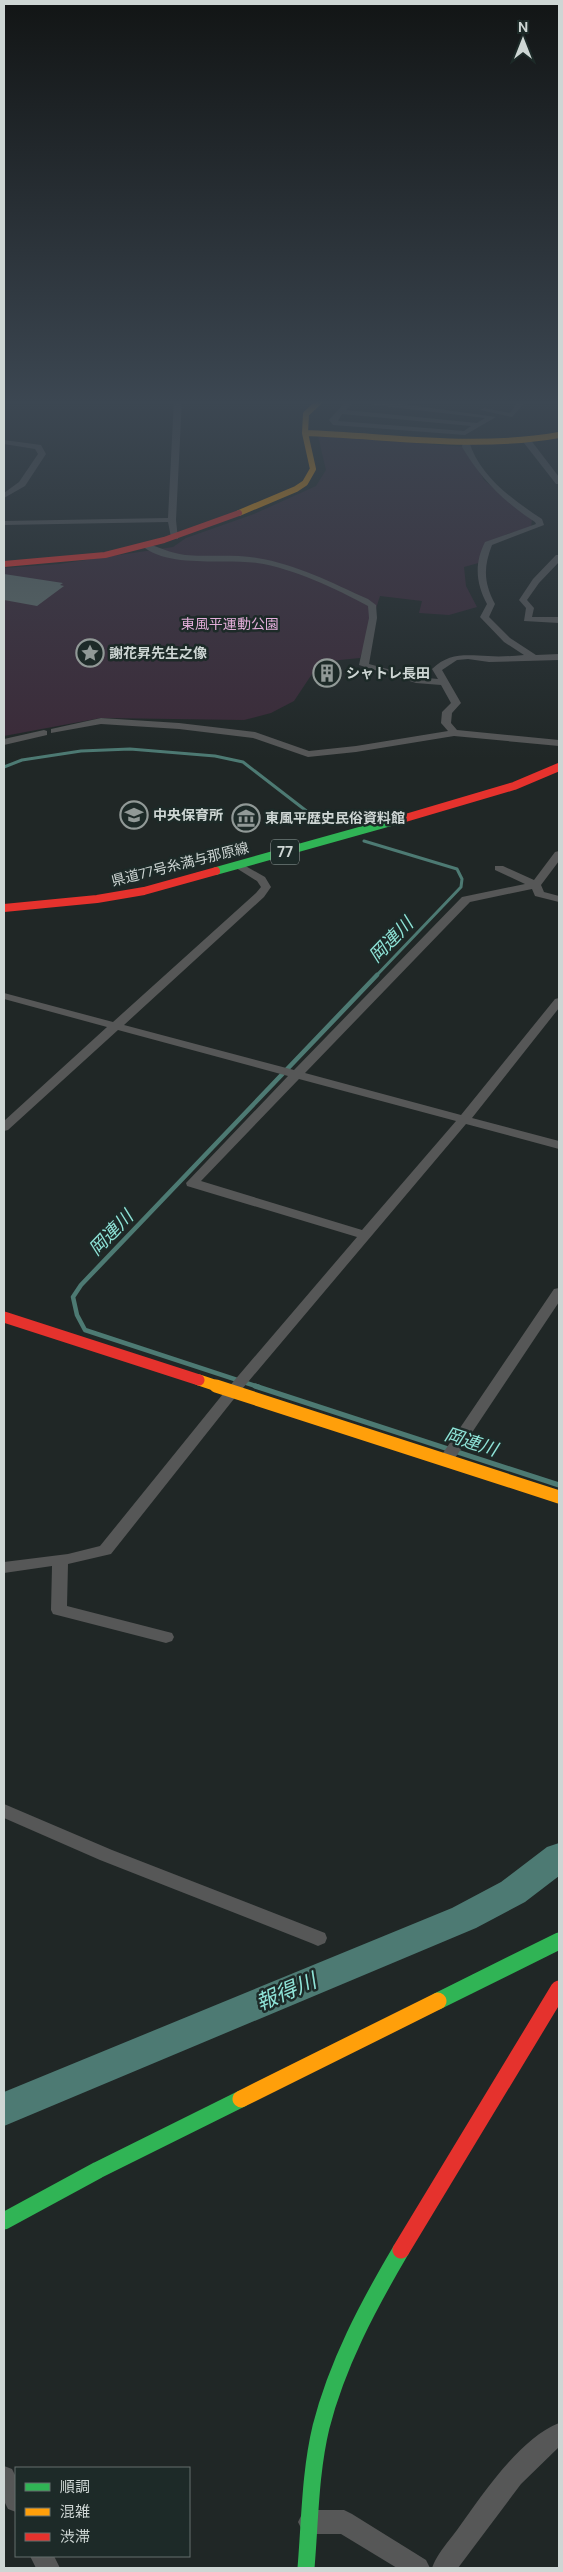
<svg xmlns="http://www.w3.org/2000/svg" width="563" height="2572" font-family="'DM Sans','Noto Sans JP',sans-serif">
  <rect width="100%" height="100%" fill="#202726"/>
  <path fill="#3b2a38" d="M318,436L466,447L484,480L532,519L531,528L507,534L486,545L482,562L464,567L466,586L477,607L449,615L419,613L422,601L380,596L360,658L320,662L294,701L271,713L244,720L101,718L4,736V568L59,564L173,547L186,538L254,514L316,486L326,470Z"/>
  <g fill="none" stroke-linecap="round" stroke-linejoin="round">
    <path stroke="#4d7a73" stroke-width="3" d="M4,767L22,760L81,751L130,749L215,756L243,762L322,823
      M364,841L457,869L462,879L461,887L376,976"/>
    <path stroke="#4d7a73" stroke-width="4.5" d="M259,1387L85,1330L77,1315L73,1297L81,1285L377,975"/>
    <path stroke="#4d7a73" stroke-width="5" d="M255,1386L559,1485"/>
    <path fill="#4d7a73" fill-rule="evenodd" d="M559,1843V1876L525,1902L476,1928L4,2126V2092L452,1908L501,1882L547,1847Z"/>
  </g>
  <path fill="#606d6b" d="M4,574L63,583L60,585L64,586L37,606L4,600Z"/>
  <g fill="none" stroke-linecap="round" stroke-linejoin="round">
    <path fill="#565757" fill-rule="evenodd" d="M174,399H182L176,520L178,539L171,537L168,522L4,525V521L168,518Z
      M348,399H366L496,417L465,435L333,425L329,420ZM356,399L374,405L485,418L477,423L346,410ZM342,414L471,426L464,431L338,421Z
      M484,399L559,400V404L525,403L512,417L480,410L484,408L510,413L518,402L488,401Z
      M524,439H530L559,477V484H556L524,443Z
      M4,440L41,445L46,454L25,486L4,498V493L19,482L38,454L35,449L4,444Z
      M463,441H469C479,476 513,500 542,519L544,525L492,545C483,568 484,583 495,604L489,617L510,638L536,655L559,654V660L489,662L468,659L457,660L442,670L461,703L452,713L451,723L457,730L559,740V746L454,736L356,752L308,757L253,738L179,729L101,724L51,733V729L101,718L179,723L255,732L309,751L356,746L448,731L441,723L442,712L451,703L441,685L416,683L359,665L369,618L368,606C337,589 292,568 257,563C224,558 168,569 141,545L145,543C159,547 170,553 185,555C209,557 234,554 257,558C296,564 332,583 368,599L376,605L377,618L369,664L417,677L438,679L432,669C449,652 467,655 488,656C500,657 512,656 524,655L504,642L480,617L487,604C476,583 474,564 485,542L536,524L535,522C504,502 481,479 462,447Z
      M556,555H559V562L539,583L527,600L534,608L532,617H559V623L524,621L526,608L519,600L533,579Z
      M44,730L47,731V735L4,745V739Z
      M559,851V861L541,885L544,892L559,896V902L535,896L532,889L470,902L305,1073L461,1115L555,999L559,998V1008L472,1118L559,1141V1149L466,1124L237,1395L111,1554L68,1564L67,1606L172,1633L174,1637L172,1641L166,1643L53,1614L51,1610L52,1566L4,1573V1562L68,1554L100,1546L227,1389L357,1237L187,1186L186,1183L288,1076L118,1030L8,1130L4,1131V1121L107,1027L4,999V993L113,1022L256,893L261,887L257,881L233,866L238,863L242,864L265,877L271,887L264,897L124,1025L294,1070L462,897L525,884L495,870V866H503L534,880L555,852ZM299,1079L456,1121L362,1230L201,1181Z
      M559,1288V1302L451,1464H441L438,1460L441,1456L554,1289Z
      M4,1804L112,1850L325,1933L327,1938L325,1943L318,1946L311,1943L100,1860L4,1818Z
      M559,2423V2447L521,2484L458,2568H432C437,2554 448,2542 457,2530C482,2495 519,2439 559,2423Z
      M4,2466L12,2469L16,2477V2512L8,2509L4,2501Z
      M310,2510H344L352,2514L426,2560L430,2568H397L341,2534H310L302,2530L298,2522L302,2514Z
      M30,2556H54L60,2568H36Z"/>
    <path stroke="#30b455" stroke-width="8" d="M216,871L402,819"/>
    <path stroke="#30b455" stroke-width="17" d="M438,2001L559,1941
      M4,2221L98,2170L241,2099
      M306,2568C310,2521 310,2473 321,2427C337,2364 368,2306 401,2250"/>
    <path stroke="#ff9f0a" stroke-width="6" d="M305,433C390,436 474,450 559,435
      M239,513L296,489L305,483L313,469L305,433L306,414L322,399"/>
    <path stroke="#ff9f0a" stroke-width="11" d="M199,1380L220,1387"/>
    <path stroke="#ff9f0a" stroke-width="13" d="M216,1386L559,1497"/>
    <path stroke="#ff9f0a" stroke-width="17" d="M241,2099L438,2001"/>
    <path stroke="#e5322d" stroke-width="6" d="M4,564L105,555L164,540L239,513"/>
    <path stroke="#e5322d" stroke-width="8" d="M402,819L514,786L559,767
      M4,908L97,899L144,891L216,871"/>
    <path stroke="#e5322d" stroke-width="11" d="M4,1317L199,1380"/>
    <path stroke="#e5322d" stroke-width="17" d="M401,2250L559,1989"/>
  </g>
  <linearGradient id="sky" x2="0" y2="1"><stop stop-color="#121515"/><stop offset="0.53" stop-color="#3c4752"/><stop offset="1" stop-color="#3c4752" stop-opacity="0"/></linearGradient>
  <rect width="563" height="759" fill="url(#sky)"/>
  <defs>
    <g id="sight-ring" transform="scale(1.4375)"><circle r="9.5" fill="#1d2a28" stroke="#919997" stroke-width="1.5"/><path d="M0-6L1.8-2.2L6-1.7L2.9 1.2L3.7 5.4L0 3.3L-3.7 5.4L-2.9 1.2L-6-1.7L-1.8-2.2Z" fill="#919997"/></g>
    <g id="building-ring" transform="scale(1.4375)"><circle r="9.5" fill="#1d2a28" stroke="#919997" stroke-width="1.5"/><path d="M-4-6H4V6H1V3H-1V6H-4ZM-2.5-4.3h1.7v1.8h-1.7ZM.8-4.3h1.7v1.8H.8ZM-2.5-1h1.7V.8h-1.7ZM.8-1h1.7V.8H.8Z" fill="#919997"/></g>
    <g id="school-ring" transform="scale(1.4375)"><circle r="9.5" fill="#1d2a28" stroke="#919997" stroke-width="1.5"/><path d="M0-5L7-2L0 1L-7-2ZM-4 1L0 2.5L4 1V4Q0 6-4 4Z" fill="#919997"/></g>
    <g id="museum-ring" transform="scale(1.4375)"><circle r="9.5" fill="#1d2a28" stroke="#919997" stroke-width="1.5"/><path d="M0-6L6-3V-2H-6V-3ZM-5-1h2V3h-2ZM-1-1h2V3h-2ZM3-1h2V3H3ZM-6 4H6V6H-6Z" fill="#919997"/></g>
  </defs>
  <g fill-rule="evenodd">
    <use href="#sight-ring" x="90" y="653"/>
    <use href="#building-ring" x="327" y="673"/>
    <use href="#school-ring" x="134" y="815"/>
    <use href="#museum-ring" x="246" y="818"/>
  </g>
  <g text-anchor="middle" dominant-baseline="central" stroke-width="5" stroke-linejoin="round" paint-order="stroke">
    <g font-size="14" fill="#e2add9" stroke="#1d2a28">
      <text x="230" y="624">東風平運動公園</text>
    </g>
    <g font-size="14" font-weight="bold" fill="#ced6d4" stroke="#1d2a28" text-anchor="start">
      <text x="109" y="653">謝花昇先生之像</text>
      <text x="346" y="673">シャトレ長田</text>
      <text x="153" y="815">中央保育所</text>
      <text x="265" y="818">東風平歴史民俗資料館</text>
    </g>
    <g font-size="14" fill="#ced6d4" stroke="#1d2a28">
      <text transform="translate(180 864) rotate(-14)">県道77号糸満与那原線</text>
    </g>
    <rect fill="#1d2a28" stroke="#99a2a0" stroke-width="1" x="271" y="839.5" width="28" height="25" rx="4"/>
    <g font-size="15" font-weight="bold" fill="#ced6d4">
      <text x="285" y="852">77</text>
    </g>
    <g font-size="18" font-style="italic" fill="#8fe4d8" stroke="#1d2a28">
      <text transform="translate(391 940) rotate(-46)">岡連川</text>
      <text transform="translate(111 1233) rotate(-46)">岡連川</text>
      <text transform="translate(471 1442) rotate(18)">岡連川</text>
    </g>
    <g font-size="21" font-style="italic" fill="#8fe4d8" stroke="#1d2a28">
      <text transform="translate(286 1992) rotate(-23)">報得川</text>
    </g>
  </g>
  <rect width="563" height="2572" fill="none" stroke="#ced6d4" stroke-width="10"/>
  <rect x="15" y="2467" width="175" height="90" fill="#1d2a28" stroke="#646f6d"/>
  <rect x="25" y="2483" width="25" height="8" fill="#30b455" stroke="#646f6d"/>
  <text x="60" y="2492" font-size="15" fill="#ced6d4">順調</text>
  <rect x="25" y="2508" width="25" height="8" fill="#ff9f0a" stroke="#646f6d"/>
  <text x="60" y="2517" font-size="15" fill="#ced6d4">混雑</text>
  <rect x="25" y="2533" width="25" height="8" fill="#e5322d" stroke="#646f6d"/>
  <text x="60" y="2542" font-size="15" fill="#ced6d4">渋滞</text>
  <g transform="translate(523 40)" stroke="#1d2a28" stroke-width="4" paint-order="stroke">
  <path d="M0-4L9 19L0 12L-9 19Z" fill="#ced6d4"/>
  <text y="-8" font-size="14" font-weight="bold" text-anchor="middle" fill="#ced6d4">N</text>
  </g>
</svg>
